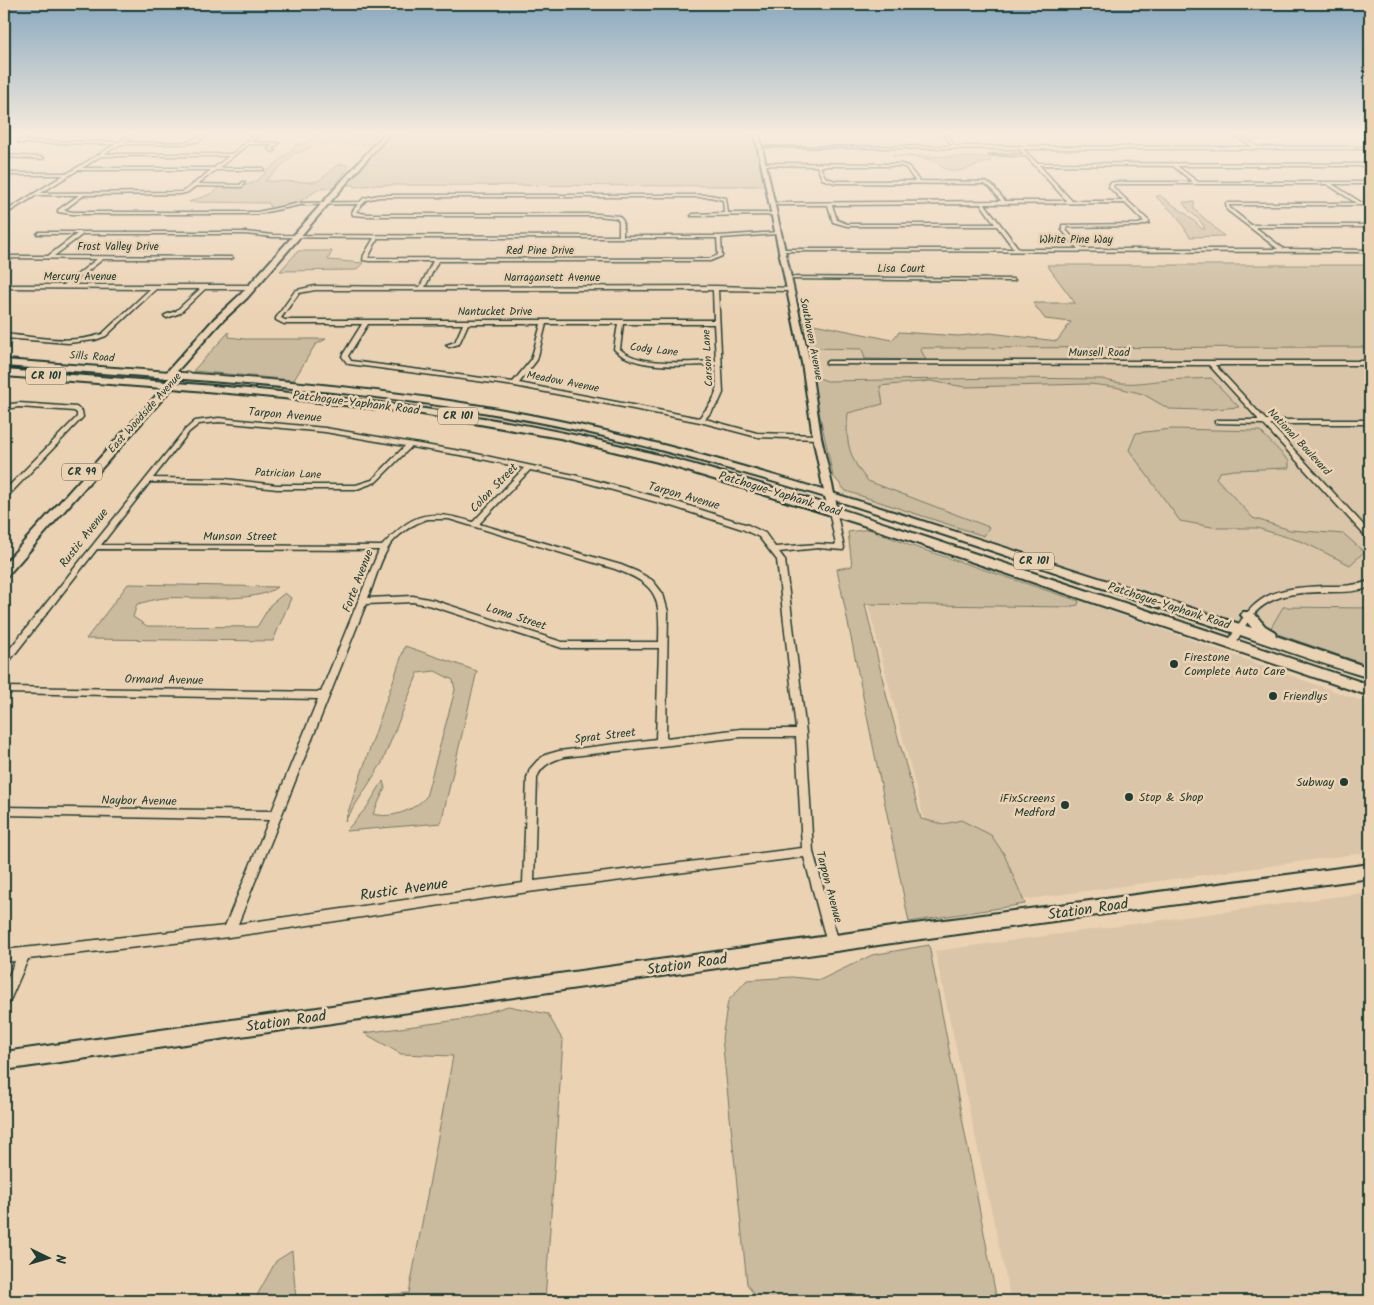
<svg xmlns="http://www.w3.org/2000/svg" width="1374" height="1305" font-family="Kalam,sans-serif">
  <rect width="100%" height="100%" fill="#ebd2b3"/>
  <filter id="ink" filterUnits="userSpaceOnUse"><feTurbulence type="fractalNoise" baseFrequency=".02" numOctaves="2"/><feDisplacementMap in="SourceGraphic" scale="10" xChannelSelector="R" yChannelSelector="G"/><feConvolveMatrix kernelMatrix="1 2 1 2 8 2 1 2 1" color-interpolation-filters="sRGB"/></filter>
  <g filter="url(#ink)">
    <path fill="#dac5a8" d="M1370,347V608L1283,607L1269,631L842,493L811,348L862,349L926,359L919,348Z
      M867,601H1082L1370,704V852L948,910Z
      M1370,892V1301H1011L935,951Z"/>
    <path fill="#caba9e" stroke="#747c69" d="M316,134H377L370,144H315L304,151L295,153L265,181L314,182C327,180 333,160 347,165L348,168L333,188L319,189L298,203L271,209L269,203L189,202C200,197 211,196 220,187H241L255,182L297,145L308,142Z
      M390,134H753L765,186L373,185L354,187V185H346Z
      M892,156L979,157H989L991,161C980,163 965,171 955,171C940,170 941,163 931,160C919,156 905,157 892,156Z
      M1159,195L1189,216L1202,229H1205C1201,218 1188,213 1183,202H1194V209L1224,236L1190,237L1177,216L1156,197Z
      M298,251H332L328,260L363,263L356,270L280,271Z
      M1047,265H1370V347L920,348L926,360L865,359L862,349L811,348L804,322L892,340L899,332L959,336L990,333L1057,341L1071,322L1045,319L1033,303H1075Z
      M229,332V337L245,339H326L315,345L294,380L193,371Z
      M811,375L827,381L1003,378L1102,379C1129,387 1141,382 1168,380C1182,379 1196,379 1211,378L1239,407L1202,410L1169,409L1143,394L1115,387L1090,384L965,387L930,381L880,386L883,404L848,413C845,441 849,459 868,481L989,527L984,536L846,491L833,476Z
      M1172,429L1260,431L1289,461V468L1235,470L1220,472L1216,478L1253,518L1290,530L1344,534L1364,552L1350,565L1303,542L1257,528H1217L1180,521L1129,450L1136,433Z
      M870,529L909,545L1079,601L1078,605L1066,607L865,604L887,698L921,819L944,824L961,820L991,835L1004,854L1025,904L909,922L837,569L852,566L848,532Z
      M128,584L277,587C257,604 191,596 164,598C155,599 146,602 137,604L133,617L147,626L257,627L271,604L285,593L291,598L273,641L86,639Z
      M1283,607L1370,608V666L1269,631Z
      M405,646L477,671L441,823L346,831L367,807L383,781L385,788L373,814C391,819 413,811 426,797L455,690L453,680L435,671L418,673L382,763L345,821Z
      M929,945L997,1301H758L747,1284L722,1038L728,1001L747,980L792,977L820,980L872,955Z
      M508,1006L548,1014L563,1041L545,1301H254L276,1261L292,1251L296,1300L409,1293L453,1056L401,1054L364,1033L465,1019Z"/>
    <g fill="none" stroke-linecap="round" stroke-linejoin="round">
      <g stroke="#1f3d34" stroke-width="3">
        <path id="minor" d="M28,134H32L24,141L119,142L131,134H135L124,142C144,142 166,144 186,142C194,141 201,134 208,134L199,141L185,144H121L104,154H232L256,134H260L251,142L279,143L272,149L275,151L273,152L268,149L274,144H248L219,168H263L264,170H216L198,184L240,185L243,182H245L242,187L196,186L188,192L181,194L84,195L64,210L72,212H257L300,203L360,202L364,198L379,195H710L726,198L728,213H775L773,215L691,216L693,214L724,213L723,200L710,197H379L366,200L356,212L366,214H598L619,216L623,221V236H719L779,232L777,234L721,238L722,256L710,261H438L425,287L715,286L792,288L793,289L790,291L718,290L723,393L719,402L705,419L757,433L817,435L820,437L817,439L757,437L700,422L515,386L349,364L347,363L342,356L362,324H284L276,320V318L295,291L297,290L315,286L420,287L433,261H369L363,260L364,255L374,238L273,237L245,234H83L54,256L231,257L233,258L231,259H103L70,285H251L254,287L251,289H205L180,313L167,318L164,316L165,315L176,311L200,289H156L106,336L95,340L68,343L4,338V334C37,337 70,345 102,334L150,289L4,288V285H64L97,259L4,258V256H48L77,234H37L39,232H245L273,235L619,236V221L616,218L598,216H366L353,215L352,212L358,204L300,205L257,214H72L58,212V210L79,195H37L4,215V212L64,175H4V173H68L116,144L19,143V141ZM101,156H229L214,168H82ZM78,170H211L186,190L181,192L41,193ZM378,238H717L718,255L709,259L368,258ZM315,290H713L714,320H285L281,318L299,293ZM368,324H463L455,342L446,345L449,347L459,344L468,324H541L531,360L513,382L351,361L348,356ZM546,324H618L614,349C634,371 688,365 716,365C717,395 719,394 699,418L519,383L537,360ZM623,324H714L716,361C690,362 639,367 620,349Z
          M944,134H947L955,146L1253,147L1239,138L1229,134L1241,136L1258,147H1370V149H1023L1037,163L1370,164V166H1177L1198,182H1370V184H1332L1362,203H1370V205H1229L1230,208L1251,225H1370V227H1255L1284,249L1370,250V252L780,251V249H1014L997,226H847L833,222L828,205H771L769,204L771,203L1001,201L990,187L984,184L835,183L822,179L817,166L762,165L763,163L901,164L908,166L919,181L986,182L992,185L1005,201H1067L1026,156L989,155L1024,154L1019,149L758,147L952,146ZM1039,165L1173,166L1193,182H1114L1110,183L1109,187L1123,201H1072ZM820,166H901L906,168L915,181H835L825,177ZM1327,184L1356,203H1226L1227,210L1278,249H1083L1066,230V227L1139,226L1149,223V221L1113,187L1114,184ZM1125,203L1144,222L1138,224L1062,225V230L1078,249H1019L985,204ZM981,204L995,224H847L837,220L832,205Z
          M4,155L42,157L44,158L42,159L4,157Z
          M788,277L1013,279L1015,280L1013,281L786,279V278Z
          M828,361H1370V365H1215L1266,420H1370V424H1270L1370,532V538H1367L1263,424L1215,423V421L1217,420H1259L1209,365L826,364V362Z
          M19,403L76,407L82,411L83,417L7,497H4V491L77,417V413L74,411L19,407L4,409V405Z
          M219,418L325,428L472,453L574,475L680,503L748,525L765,533L775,547L818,544L836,545L829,511L833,509H836L844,548L843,550L818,548L779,552L785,560L806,733L813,852L839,943L837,947L833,949L829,947L827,943L804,857L528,892L229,937L28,959L8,1005L4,1007V987L15,961L4,962V950L225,926L269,820L4,815V807L272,811L318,699L4,693V687L321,692L379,550L97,549L7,664L4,665V656L185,430L195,421ZM219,422L325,432L405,446L372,480L356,485H277L225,479L153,478L189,432L199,424ZM411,447L472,457L524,468L473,522C428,509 414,512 382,546L101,545L150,482L225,483L277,489H357L376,482ZM530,470L573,479L674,507L742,529L759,537L777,560L796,729H741L666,738L668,612L663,594L657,586L652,580L638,572L621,565L479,524ZM428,519H449L615,569C659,585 660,598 659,642H562L433,600L413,596L368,598C374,583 379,564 387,550C394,537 413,523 428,519ZM413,602L432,606L562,648H659L656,739L559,751L545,755L537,761L530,769L527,778L523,883L238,924L366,604ZM741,737H796L802,848L534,881L537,778C541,765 552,761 564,757Z
          M1370,581V587C1357,592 1345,592 1332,592C1303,592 1272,592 1252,616C1245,625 1240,636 1234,646L1231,647L1227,644C1253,595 1270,588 1325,586C1341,586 1355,586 1370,581Z"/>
      </g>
      <g stroke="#1f3d34" stroke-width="4">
        <path id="tertiary" d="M755,134H759L810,363L821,437L838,511L833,514L828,511L813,437L802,363Z"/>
      </g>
      <g stroke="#1f3d34" stroke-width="4">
        <path id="secondary" d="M384,134H389L247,298L220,323L171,378H165V374L214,319L241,294Z
          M1370,864V878L892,943L4,1070V1052L892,927Z"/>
      </g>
      <g stroke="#1f3d34" stroke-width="4">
        <path id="primary" d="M4,360C188,374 374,382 555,420C673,444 788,479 903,515C1019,552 1136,590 1252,628L1241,615L1243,612H1253L1265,626L1275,632L1276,636L1370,668V678C1312,661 1254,639 1196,620C1002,554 807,485 608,437C410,390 206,381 4,366Z
          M4,370L168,382L173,379L176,380L177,383C305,393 433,406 559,432C692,459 823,503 952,546C1091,592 1231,638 1370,685V696L857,523L658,462L560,438L422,414L283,398L172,388L8,575L4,576V564L163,388L4,376Z"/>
      </g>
      <use href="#minor" fill="#ebd2b3" fill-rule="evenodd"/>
      <use href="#tertiary" fill="#ebd2b3" fill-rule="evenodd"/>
      <use href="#secondary" fill="#ebd2b3" fill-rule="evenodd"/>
      <use href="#primary" fill="#ebd2b3" fill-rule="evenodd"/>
    </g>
  </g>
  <linearGradient id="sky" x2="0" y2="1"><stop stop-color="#89a8bf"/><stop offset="0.42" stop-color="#f6ebdd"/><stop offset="1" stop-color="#f6ebdd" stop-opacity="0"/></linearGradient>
  <rect width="1374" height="317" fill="url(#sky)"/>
  <g fill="#1f3d34" stroke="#ebd2b3" stroke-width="2">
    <circle cx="1174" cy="664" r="5"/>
    <circle cx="1273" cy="696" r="5"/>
    <circle cx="1344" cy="782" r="5"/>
    <circle cx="1129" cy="797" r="5"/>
    <circle cx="1065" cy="805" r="5"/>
  </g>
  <g text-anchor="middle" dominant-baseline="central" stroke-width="5" stroke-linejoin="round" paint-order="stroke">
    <g font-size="11" fill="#1f3d34" stroke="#ebd2b3">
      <text x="1076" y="240">White Pine Way</text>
      <text x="118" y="247">Frost Valley Drive</text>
      <text x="540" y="251">Red Pine Drive</text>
      <text x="901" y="269">Lisa Court</text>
      <text x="80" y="277">Mercury Avenue</text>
      <text x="552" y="278">Narragansett Avenue</text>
      <text x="495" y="312">Nantucket Drive</text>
      <text transform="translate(811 339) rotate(79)">Southaven Avenue</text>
      <text transform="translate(654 350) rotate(7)">Cody Lane</text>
      <text x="1099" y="353">Munsell Road</text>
      <text transform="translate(92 357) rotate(4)">Sills Road</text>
      <text transform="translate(708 358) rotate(-93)">Carson Lane</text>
      <text transform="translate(563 382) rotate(11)">Meadow Avenue</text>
      <text transform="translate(145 413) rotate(-48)">East Woodside Avenue</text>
      <text transform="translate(1299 442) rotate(47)">National Boulevard</text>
      <text transform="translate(288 474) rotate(2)">Patrician Lane</text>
    </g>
    <g fill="#ebd2b3" stroke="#5c6a5a" stroke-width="1">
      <rect x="26" y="367.5" width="40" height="17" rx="4"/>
      <rect x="438" y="407.5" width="40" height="17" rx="4"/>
      <rect x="62" y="463.5" width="40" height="17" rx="4"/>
      <rect x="1014" y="552.5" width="40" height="17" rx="4"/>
    </g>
    <g font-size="11" font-weight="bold" fill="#1f3d34">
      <text x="46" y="376">CR 101</text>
      <text x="458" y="416">CR 101</text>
      <text x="82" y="472">CR 99</text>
      <text x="1034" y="561">CR 101</text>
    </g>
    <g font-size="12" fill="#1f3d34" stroke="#ebd2b3">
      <text transform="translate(356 403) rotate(7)">Patchogue-Yaphank Road</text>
      <text transform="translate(285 415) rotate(5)">Tarpon Avenue</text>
      <text transform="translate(494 488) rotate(-46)">Colon Street</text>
      <text transform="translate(780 494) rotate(17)">Patchogue-Yaphank Road</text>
      <text transform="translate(684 496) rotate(16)">Tarpon Avenue</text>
      <text x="240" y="536">Munson Street</text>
      <text transform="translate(84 538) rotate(-52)">Rustic Avenue</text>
      <text transform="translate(358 581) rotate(-69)">Forte Avenue</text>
      <text transform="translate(1169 606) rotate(18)">Patchogue-Yaphank Road</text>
      <text transform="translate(516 617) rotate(18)">Loma Street</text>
      <text transform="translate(164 680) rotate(1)">Ormand Avenue</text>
      <text transform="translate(605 736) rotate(-7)">Sprat Street</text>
      <text transform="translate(139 801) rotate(1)">Naybor Avenue</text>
      <text transform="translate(829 887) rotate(75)">Tarpon Avenue</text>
    </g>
    <g font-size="12" fill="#1f3d34" stroke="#ebd2b3" text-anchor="start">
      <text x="1184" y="657">Firestone<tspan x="1184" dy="14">Complete Auto Care</tspan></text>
      <text x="1283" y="696">Friendlys</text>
      <text x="1334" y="782" text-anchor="end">Subway</text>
      <text x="1139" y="797">Stop &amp; Shop</text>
      <text x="1055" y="798" text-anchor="end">iFixScreens<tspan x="1055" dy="14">Medford</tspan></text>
    </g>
    <g font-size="15" fill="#1f3d34" stroke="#ebd2b3">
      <text transform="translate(404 890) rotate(-8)">Rustic Avenue</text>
      <text transform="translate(1088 910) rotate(-8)">Station Road</text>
      <text transform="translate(687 965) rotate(-8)">Station Road</text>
      <text transform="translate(286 1022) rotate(-8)">Station Road</text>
    </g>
  </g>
  <rect width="1374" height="1305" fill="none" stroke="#ebd2b3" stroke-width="20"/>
  <rect x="10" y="10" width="1354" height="1285" fill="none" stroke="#1f3d34" stroke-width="2" filter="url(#ink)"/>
  <g transform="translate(48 1258) rotate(95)" stroke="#ebd2b3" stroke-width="4" paint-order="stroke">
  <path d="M0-4L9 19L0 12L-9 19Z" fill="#1f3d34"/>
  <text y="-8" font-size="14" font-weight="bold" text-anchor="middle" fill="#1f3d34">N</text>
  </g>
</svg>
